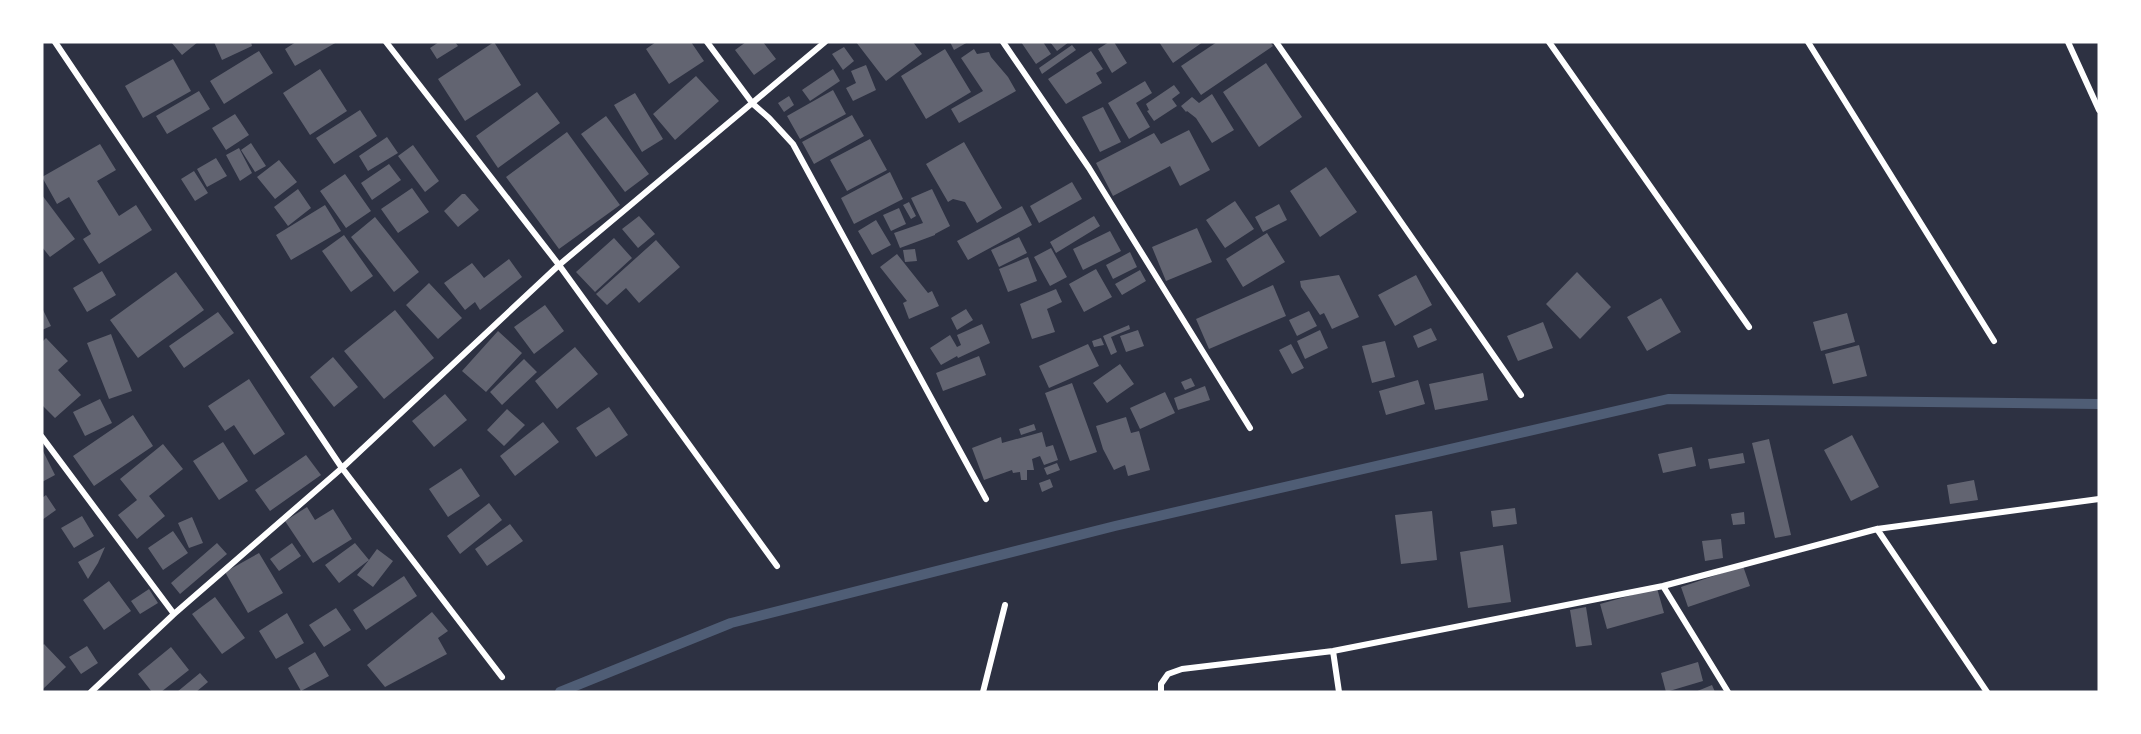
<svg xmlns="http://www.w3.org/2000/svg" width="2141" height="734" font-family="'Fira Sans Condensed',sans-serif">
  <rect width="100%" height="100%" fill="#2d3142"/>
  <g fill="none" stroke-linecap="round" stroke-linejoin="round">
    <path stroke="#4f5d75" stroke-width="10" d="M560,692L731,623L1115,526L1668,399L2099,404"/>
  </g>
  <path fill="#626471" d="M171,42H198L182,55Z
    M214,42H251L252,46L222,60Z
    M296,42H337L295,66L285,49Z
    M439,42H455L458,46L437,59L430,48Z
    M494,42L521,85L465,121L438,79Z
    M656,42H691L704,61L669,84L646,49Z
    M746,42H763L776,59L754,75L735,50Z
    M856,42H913L922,54L886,81Z
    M950,42H968L954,50Z
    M1021,42H1043L1051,54L1036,64Z
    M1050,42H1069L1057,51Z
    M1109,42H1114L1127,63L1112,73L1098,49Z
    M1159,42H1203L1173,63Z
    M1217,42H1270L1273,46L1201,95L1181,66Z
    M1072,45L1076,50L1042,74L1039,68Z
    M844,47L854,61L843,70L832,54Z
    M945,49L971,92L926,119L901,76Z
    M974,49L977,54L989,52L991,57L1008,77L1016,91L959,123L951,109L983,91L961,58Z
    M259,51L273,73L224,104L210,81Z
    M1091,51L1103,69L1096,73L1102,83L1066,104L1048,79Z
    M173,59L191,91L143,118L125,86Z
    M1266,63L1302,117L1259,147L1223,92Z
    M866,65L876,90L853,101L846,88L856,83L851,71Z
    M320,69L347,111L310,135L283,93Z
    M833,69L840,81L810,101L802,90Z
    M696,76L719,101L675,140L653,114Z
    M1145,81L1152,93L1136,103L1150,127L1129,139L1108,103Z
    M1174,85L1180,93L1172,99L1177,106L1154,121L1147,111L1149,110L1146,104Z
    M833,90L846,114L800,139L787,116Z
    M199,91L210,109L167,134L156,116Z
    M537,92L560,123L498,168L476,136Z
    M635,93L663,139L642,152L614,105Z
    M1212,94L1234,130L1212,143L1196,118L1187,111L1186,112L1181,106L1192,97L1199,103Z
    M789,96L794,105L784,112L778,103Z
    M1103,107L1121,142L1100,152L1082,117Z
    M360,110L377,136L334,164L316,138Z
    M235,114L249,135L226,150L212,128Z
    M852,115L864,136L814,164L802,142Z
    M606,116L649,174L625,192L581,134Z
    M1189,130L1210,170L1180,186L1170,166L1113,196L1096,163L1154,133L1161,144Z
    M567,132L620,205L559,249L506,177Z
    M387,137L398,153L368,171L359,156Z
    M870,139L887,170L847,191L830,160Z
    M964,142L1002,208L977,223L965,202L953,199L948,202L926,164Z
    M251,143L266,166L255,172L241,150Z
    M100,144L116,170L97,181L119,216L136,205L152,230L99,264L83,239L91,234L69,197L57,204L42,177Z
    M413,145L439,181L425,192L398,156Z
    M239,148L252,173L240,181L226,155Z
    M216,158L227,176L207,187L197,169Z
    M279,160L297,182L275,199L257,177Z
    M389,164L401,180L372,200L361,183Z
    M1326,167L1357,212L1320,237L1290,191Z
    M194,171L208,193L195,201L181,179Z
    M890,172L903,199L854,224L841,198Z
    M345,174L371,211L346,228L320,191Z
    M1072,182L1082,199L1039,223L1030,206Z
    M412,188L429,212L398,233L381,209Z
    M298,189L311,208L288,226L274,207Z
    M932,189L950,226L935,234V235L900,248L894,233L923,223L911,198Z
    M462,194H465L479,210L458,227L444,211Z
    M42,195L75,239L50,257L42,247Z
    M1235,201L1254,229L1225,248L1206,220Z
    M909,202L916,216L911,219L903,205Z
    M1279,204L1287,220L1263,232L1255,217Z
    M325,205L341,231L291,260L276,235Z
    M1022,206L1032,225L968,260L957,241Z
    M899,208L906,224L891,231L883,215Z
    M639,216L655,234L638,248L622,229Z
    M1094,216L1100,226L1056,253L1050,242Z
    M375,217L419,272L394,292L351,237Z
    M876,220L891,245L872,255L858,231Z
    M1197,228L1212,262L1166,281L1152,247Z
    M1110,231L1121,251L1083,270L1073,249Z
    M1267,233L1285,262L1243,287L1226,259Z
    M344,235L373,276L351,292L322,251Z
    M1019,237L1027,253L999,267L991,250Z
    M614,238L632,258L595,292L576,272Z
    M656,240L680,267L639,303L626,288L607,305L596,294Z
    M1051,248L1067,277L1050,286L1034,257Z
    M915,249L917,261L905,262L903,250Z
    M1130,252L1137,267L1113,279L1106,265Z
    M897,254L928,293L932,291L939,306L909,319L903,303L907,301L880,267Z
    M1028,257L1037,281L1008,292L999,269Z
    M509,259L522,277L480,310L475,302L465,310L444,283L472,263L484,278Z
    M1096,269L1112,297L1084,312L1069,284Z
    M1140,270L1146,281L1122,295L1115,284Z
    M102,271L116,295L87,312L73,288Z
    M176,272L204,310L138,358L110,320Z
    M1577,272L1611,307L1580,339L1546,304Z
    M1339,275L1359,317L1332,329L1324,313L1320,315L1301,287L1300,281Z
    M1416,275L1432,305L1395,326L1378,295Z
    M429,283L462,318L438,339L406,305Z
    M1273,285L1286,316L1209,349L1196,319Z
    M1056,289L1062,302L1047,309L1055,332L1032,339L1020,304Z
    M1661,298L1681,332L1647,351L1627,317Z
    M545,305L564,331L534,354L514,327Z
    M42,308L51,326L42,330Z
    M966,309L973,320L957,330L951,318Z
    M395,310L434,358L384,399L344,351Z
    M1309,311L1317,326L1297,336L1289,320Z
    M218,312L234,333L184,368L169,346Z
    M1847,313L1855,342L1821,351L1813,322Z
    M1543,322L1553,348L1518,361L1507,336Z
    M982,324L990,343L958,358L957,356L941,365L930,348L950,335L957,347L961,345L957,335Z
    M1129,325L1130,329L1111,337L1117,352L1111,355L1103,336Z
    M1431,328L1437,340L1418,348L1413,336Z
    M1138,330L1144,346L1126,352L1120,336Z
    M1320,330L1328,348L1305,359L1297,341Z
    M498,331L522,353L486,392L462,371Z
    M111,334L132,391L109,399L87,343Z
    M46,338L68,361L58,370L81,395L55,418L42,405V342Z
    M1101,338L1104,345L1094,347L1092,341Z
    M1385,341L1395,377L1372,383L1362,346Z
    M1088,344L1099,366L1049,388L1039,366Z
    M1291,344L1304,368L1292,374L1279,350Z
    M1859,345L1867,376L1833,384L1825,354Z
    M575,347L598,374L557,409L535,381Z
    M979,356L986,375L943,391L936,373Z
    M333,357L358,387L334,407L310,377Z
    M524,359L537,372L502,405L490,392Z
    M1120,364L1134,384L1107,403L1093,383Z
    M1483,373L1488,400L1435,410L1429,384Z
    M1191,378L1195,386L1185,390L1181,382Z
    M249,379L285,434L254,455L234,425L225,431L208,406Z
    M1418,380L1425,404L1386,415L1379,391Z
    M1072,383L1097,452L1070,461L1045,393Z
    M1205,386L1210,400L1178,410L1174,398Z
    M1165,392L1175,413L1140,429L1130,408Z
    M445,394L467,420L434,447L412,421Z
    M100,399L112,423L85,436L73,412Z
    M609,407L628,435L596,457L576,428Z
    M507,409L525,425L504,446L487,430Z
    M133,415L153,446L94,486L73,456Z
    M1126,417L1131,433L1139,431L1150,470L1128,476L1125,465L1114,470L1103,449L1096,426Z
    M543,422L559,442L515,476L500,456Z
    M1034,424L1036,430L1021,435L1019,429Z
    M1042,432L1046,447L1053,445L1058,460L1044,465L1040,456L1032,459L1034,470H1027V480H1021L1020,472L1013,473L1012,470L984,480L972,448L1001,437L1002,443Z
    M1852,435L1879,487L1851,501L1824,450Z
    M1769,439L1791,535L1775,538L1752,443Z
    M223,442L248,481L219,500L193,461Z
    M163,444L183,469L149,496L165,516L137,539L118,515L137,500L120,479Z
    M1692,447L1696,466L1663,473L1658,454Z
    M42,449L55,475L42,482Z
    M1743,453L1745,463L1710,469L1708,459Z
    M306,455L321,475L270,511L255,490Z
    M1057,463L1060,470L1047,475L1044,468Z
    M461,468L480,496L448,517L429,489Z
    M1050,479L1053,487L1042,492L1039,483Z
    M1974,480L1978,500L1950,504L1947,485Z
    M46,495L56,510L42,520V498Z
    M489,503L502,520L460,554L447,536Z
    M307,507L315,520L333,509L352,539L313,563L285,521Z
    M1515,508L1517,524L1493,527L1491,511Z
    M1432,511L1437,560L1401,564L1395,515Z
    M1744,512L1745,524L1733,525L1731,514Z
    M82,516L94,536L74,548L61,528Z
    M192,517L203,543L189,548L178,523Z
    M510,524L523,541L487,566L475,549Z
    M173,531L188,553L163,570L148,548Z
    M1721,539L1723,558L1705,561L1702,541Z
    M217,543L227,554L180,594L171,583Z
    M292,543L301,556L279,571L270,559Z
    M355,543L369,560L377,549L393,561L373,587L357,575L369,560L339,583L325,565Z
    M1503,545L1511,602L1468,608L1460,552Z
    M105,547L98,563L88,579L78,562Z
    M259,553L283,593L248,613L225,572Z
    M1743,566L1750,586L1688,607L1681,587Z
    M404,576L417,596L366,630L353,610Z
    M109,581L131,611L104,630L83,600Z
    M1657,588L1664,613L1607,629L1600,604Z
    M149,589L158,603L140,614L131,601Z
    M215,597L245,638L222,654L192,614Z
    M1586,607L1592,645L1576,647L1570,610Z
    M336,608L351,630L324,647L309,625Z
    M432,612L448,631L438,638L447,654L385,687L367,665Z
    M287,613L304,643L276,659L259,631Z
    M44,644L66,667L42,690V646Z
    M87,646L98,663L81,674L69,657Z
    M171,647L189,670L161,692H152L138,674Z
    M315,652L329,676L301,691L288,668Z
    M1698,662L1703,681L1666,692L1661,673Z
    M200,673L208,682L196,692H177Z
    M1712,685L1715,692H1695Z"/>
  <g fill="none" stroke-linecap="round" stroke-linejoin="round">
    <path stroke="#fff" stroke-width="6" d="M55,42L342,468L502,677
      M386,42L559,265L777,566
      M707,42L753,104L769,118L793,144L986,499
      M1003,42L1089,168L1250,428
      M1276,42L1521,395
      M1549,42L1749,327
      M1808,42L1994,341
      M2068,42L2099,110
      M42,437L174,614
      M1877,529L1987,692
      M1663,586L1728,692
      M1333,651L1339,692
      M91,692L174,614L342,468L559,265L825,42
      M983,692L1005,605
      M1161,692V684L1168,674L1182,669L1333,651L1663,586L1877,529L2099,499"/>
  </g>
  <rect width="2141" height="734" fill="none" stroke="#ffffff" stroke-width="87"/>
</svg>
